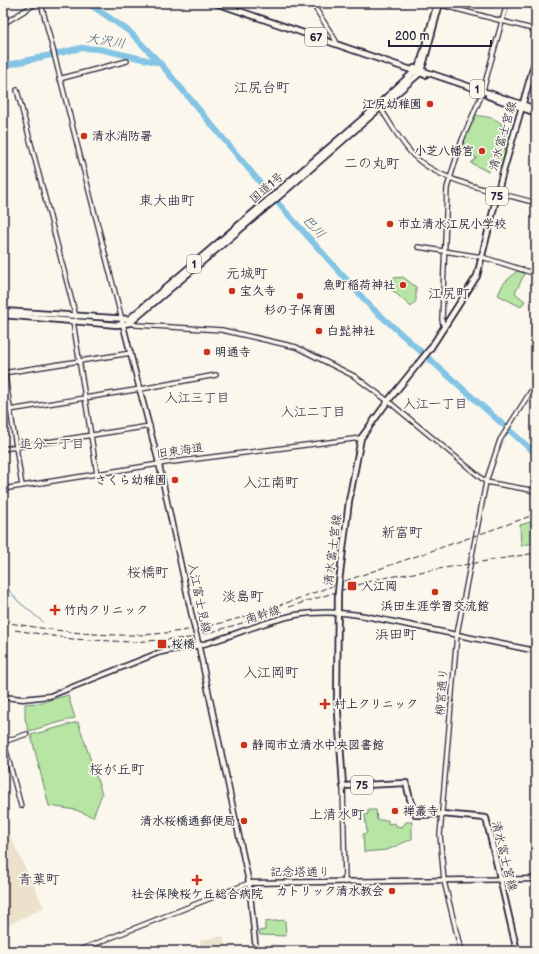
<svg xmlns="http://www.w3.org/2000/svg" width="539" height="954" font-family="'Balsamiq Sans','Klee One',sans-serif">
  <rect width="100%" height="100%" fill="#fbf7ec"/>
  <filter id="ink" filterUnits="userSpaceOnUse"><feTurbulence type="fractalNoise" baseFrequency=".025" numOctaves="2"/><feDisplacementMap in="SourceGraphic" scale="8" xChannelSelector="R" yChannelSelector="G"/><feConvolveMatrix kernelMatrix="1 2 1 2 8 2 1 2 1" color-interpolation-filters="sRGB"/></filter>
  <g filter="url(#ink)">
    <path fill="#ece1cb" d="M9,834L44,907L3,928V837Z
      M223,936L227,951H199L201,940Z"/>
    <path fill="#b7e5a4" stroke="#6c8470" d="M474,115C484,117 493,116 502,124V128L505,133C503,146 509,156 500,168L491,166L488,172L471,163L477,158L473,156L464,155V151L460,147Z
      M517,271L525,273L515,293L525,301L521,307L498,295L503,284Z
      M403,277L416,287V301L411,307L391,289L393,278Z
      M530,522L536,542L521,546L520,525Z
      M68,695L75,718L29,731L25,719V704L39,703Z
      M78,722L102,794L93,817L76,810L49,806L31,735Z
      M368,810H376L377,820H388V824L395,823L396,826L402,827L406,822H412V839L387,850L364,852L363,834L367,833L365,815L368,814Z
      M285,920L286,936L260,935L259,931L265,930V922Z"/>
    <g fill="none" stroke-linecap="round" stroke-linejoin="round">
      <path stroke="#5d83a0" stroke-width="1" d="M3,583L18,601L43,622"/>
      <path stroke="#84c4e4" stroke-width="6" d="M88,3L130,32L160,63L268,192L371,307L536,454
        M3,66L81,48L99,49L160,63"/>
      <g stroke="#22223b" stroke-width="6">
        <path id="tertiary" d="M41,3L122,320
          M312,3L336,41
          M434,3L536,30
          M3,24L37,3
          M59,79L127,61
          M17,90L76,317
          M379,106C390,122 400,142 414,156C441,183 499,192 536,203
          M418,247L482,257L536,274
          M73,321L97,474
          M130,322L136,325L222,330L296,347L354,376L388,401L486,482L536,491
          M444,328L442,320L447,188L462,140L482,94L507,3
          M3,362L22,486
          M3,373L131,353
          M3,411L141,389L216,375
          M3,449L150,426
          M3,489L165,463L361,438
          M3,740L21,806
          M3,742L27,734
          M343,786L345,882
          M77,951L249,883
          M461,951L444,881L440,835L457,634L486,482L500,440L536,383"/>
      </g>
      <g stroke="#22223b" stroke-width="7">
        <path id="secondary" d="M122,321L159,464L194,626
          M197,638L249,883L256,951
          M3,697L23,699L50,696L158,653C172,649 186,648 200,645C232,637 263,621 296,615C319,611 342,612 365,616L536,651
          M249,883L536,879"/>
      </g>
      <g stroke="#22223b" stroke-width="8">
        <path id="primary" d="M216,3L420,73L424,62L440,3
          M414,68L417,69L421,61L437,3
          M339,582L349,501L361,438L388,401L430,349L477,276L501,179L536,58
          M338,593L337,698L343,786L406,783L410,799L416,815L442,814L486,818L517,951"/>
      </g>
      <g stroke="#22223b" stroke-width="8">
        <path id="trunk" d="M488,96L536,113
          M3,311L129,319L367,115L417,69L536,109
          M3,315L117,325L130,323L283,193L420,73L425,75"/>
      </g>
      <use href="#tertiary" stroke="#fbf7ec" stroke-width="3.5"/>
      <use href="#secondary" stroke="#fbf7ec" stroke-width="4"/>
      <use href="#primary" stroke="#fbf7ec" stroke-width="4.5"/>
      <use href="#trunk" stroke="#fbf7ec" stroke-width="4.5"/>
      <path stroke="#22223b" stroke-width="1" stroke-dasharray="6 3" stroke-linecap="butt" d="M289,607L377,579L536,553
        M3,622C57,631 110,639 165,633C228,627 289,602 348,580C410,558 473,537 536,514
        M15,630L72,639L131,642L191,638L249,621"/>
      <g stroke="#22223b" stroke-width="7" stroke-linecap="butt">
        <path id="secondary-bridge" d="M194,626L197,638"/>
      </g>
      <g stroke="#22223b" stroke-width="8" stroke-linecap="butt">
        <path id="primary-bridge" d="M338,593L339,582"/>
      </g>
      <use href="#secondary-bridge" stroke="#fbf7ec" stroke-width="4"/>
      <use href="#primary-bridge" stroke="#fbf7ec" stroke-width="4.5"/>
    </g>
  </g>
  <g fill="#c8321e" stroke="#fbf7ec" stroke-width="1.5">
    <circle cx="430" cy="104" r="4"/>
    <circle cx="84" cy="136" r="4"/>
    <circle cx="482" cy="151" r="4"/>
    <circle cx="390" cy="224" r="4"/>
    <circle cx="403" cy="285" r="4"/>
    <circle cx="232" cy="291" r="4"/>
    <circle cx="300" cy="296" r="4"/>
    <circle cx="319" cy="331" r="4"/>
    <circle cx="207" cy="352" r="4"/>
    <circle cx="175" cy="480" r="4"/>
    <rect x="347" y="581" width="10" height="10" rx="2"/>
    <circle cx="435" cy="592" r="4"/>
    <path d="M53 604h4v4h4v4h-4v4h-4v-4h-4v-4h4z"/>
    <rect x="157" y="639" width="10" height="10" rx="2"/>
    <path d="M323 698h4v4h4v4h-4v4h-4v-4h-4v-4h4z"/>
    <circle cx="244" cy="745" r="4"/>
    <circle cx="395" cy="811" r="4"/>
    <circle cx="244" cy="821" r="4"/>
    <path d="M195 874h4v4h4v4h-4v4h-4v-4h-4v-4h4z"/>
    <circle cx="392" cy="891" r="4"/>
  </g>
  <g text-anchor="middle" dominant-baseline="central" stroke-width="3.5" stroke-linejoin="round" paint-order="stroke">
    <g fill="#fbf7ec" stroke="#636270" stroke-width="1">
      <rect x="305" y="28" width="22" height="18" rx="3"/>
      <rect x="470" y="80" width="14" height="18" rx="3"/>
      <rect x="486" y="187" width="22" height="18" rx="3"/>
      <rect x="187" y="255" width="14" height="18" rx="3"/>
      <rect x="351" y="776" width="22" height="18" rx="3"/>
    </g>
    <g font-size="11" font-weight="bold" fill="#22223b">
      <text x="316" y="37">67</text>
      <text x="477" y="89">1</text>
      <text x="497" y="196">75</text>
      <text x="194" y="264">1</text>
      <text x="362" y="785">75</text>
    </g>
    <g font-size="12" font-weight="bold" fill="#22223b" stroke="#fbf7ec" text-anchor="start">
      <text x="422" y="104" text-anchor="end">江尻幼稚園</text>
      <text x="92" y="136">清水消防署</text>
      <text x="474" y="151" text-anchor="end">小芝八幡宮</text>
      <text x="398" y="224">市立清水江尻小学校</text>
      <text x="395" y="285" text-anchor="end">魚町稲荷神社</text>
      <text x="240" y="291">宝久寺</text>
      <text x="300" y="310" text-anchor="middle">杉の子保育園</text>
      <text x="327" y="331">白髭神社</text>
      <text x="215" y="352">明通寺</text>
      <text x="167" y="480" text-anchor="end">さくら幼稚園</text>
      <text x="361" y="586">入江岡</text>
      <text x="435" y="606" text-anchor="middle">浜田生涯学習交流館</text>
      <text x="64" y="610">竹内クリニック</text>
      <text x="171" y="644">桜橋</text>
      <text x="334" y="704">村上クリニック</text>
      <text x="252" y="745">静岡市立清水中央図書館</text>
      <text x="403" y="811">禅叢寺</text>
      <text x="236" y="821" text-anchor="end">清水桜橋通郵便局</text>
      <text x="384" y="891" text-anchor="end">カトリック清水教会</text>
      <text x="197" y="894" text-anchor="middle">社会保険桜ケ丘総合病院</text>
    </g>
    <g font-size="12" fill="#22223b" stroke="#fbf7ec">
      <text transform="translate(503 136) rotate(-74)">清水富士宮線</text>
      <text transform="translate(267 188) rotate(-41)">国道1号</text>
      <text transform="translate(180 451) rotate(-8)">旧東海道</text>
      <text transform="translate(333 550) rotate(-83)">清水富士宮線</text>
      <text transform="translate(199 598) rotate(78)">入江富士見線</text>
      <text transform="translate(263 615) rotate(-17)">南幹線</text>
      <text transform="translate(442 692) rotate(-85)">柳宮通り</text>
      <text transform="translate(504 856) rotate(76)">清水富士宮線</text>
      <text x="300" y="872">記念塔通り</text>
    </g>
    <g font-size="13" font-style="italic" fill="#445b76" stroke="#fbf7ec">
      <text transform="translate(106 41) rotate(9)">大沢川</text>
      <text transform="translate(314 227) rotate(48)">巴川</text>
    </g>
    <g font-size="13" fill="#22223b" stroke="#fbf7ec">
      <text x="197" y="398">入江三丁目</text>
      <text x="435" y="404">入江一丁目</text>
      <text x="313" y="412">入江二丁目</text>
      <text x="52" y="444">追分一丁目</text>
    </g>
    <g font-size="14" fill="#22223b" stroke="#fbf7ec">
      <text x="262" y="87">江尻台町</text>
      <text x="372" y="163">二の丸町</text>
      <text x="167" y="200">東大曲町</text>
      <text x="247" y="273">元城町</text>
      <text x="449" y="293">江尻町</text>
      <text x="271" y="482">入江南町</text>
      <text x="402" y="532">新富町</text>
      <text x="148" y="572">桜橋町</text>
      <text x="243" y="596">淡島町</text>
      <text x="396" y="634">浜田町</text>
      <text x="271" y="672">入江岡町</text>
      <text x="117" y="769">桜が丘町</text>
      <text x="337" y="814">上清水町</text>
      <text x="39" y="879">青葉町</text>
    </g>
  </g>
  <rect width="539" height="954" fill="none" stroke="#fbf7ec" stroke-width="16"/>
  <rect x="8" y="8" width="523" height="938" fill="none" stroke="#22223b" stroke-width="1.5" filter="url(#ink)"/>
  <path d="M389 40v6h102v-6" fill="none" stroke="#22223b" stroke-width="2"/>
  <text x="395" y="40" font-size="12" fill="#22223b" stroke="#fbf7ec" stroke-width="3" paint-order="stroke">200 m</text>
</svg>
